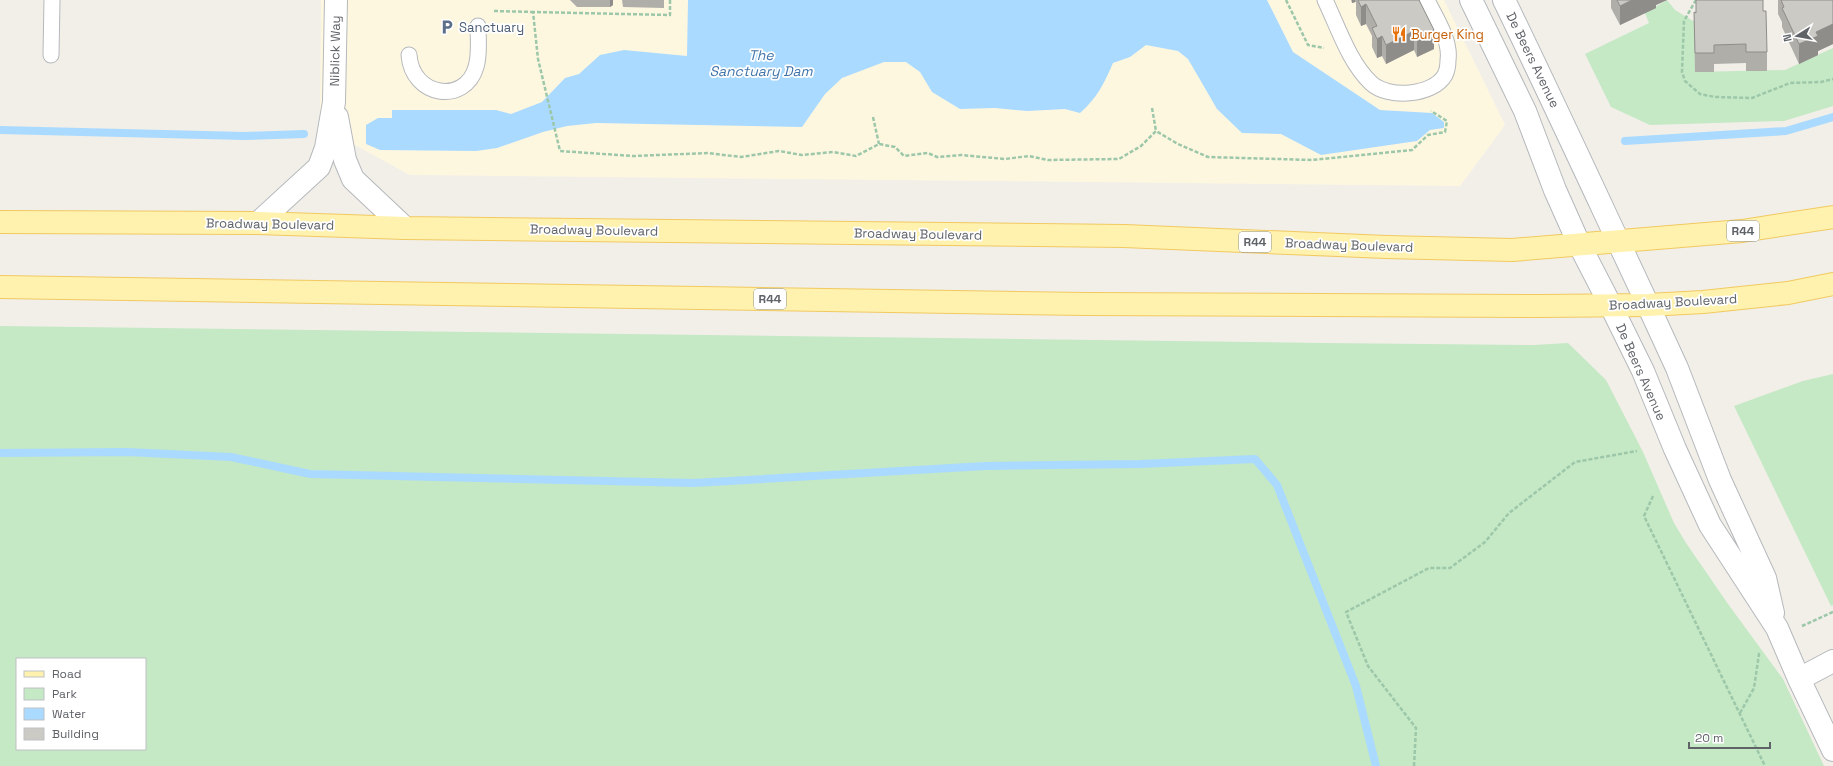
<svg xmlns="http://www.w3.org/2000/svg" width="1833" height="766" font-family="'Space Grotesk',sans-serif">
  <rect width="100%" height="100%" fill="#f1efe8"/>
  <path fill="#fef7e0" d="M321,0H1444L1505,125L1460,186L410,175L320,126Z"/>
  <path fill="#c5e8c5" fill-rule="evenodd" d="M1667,0L1675,10L1693,21L1696,19L1695,72L1785,70L1833,48V106L1784,121L1650,125L1611,107L1585,54L1649,23L1645,13Z
    M0,326L1321,343L1534,345L1568,343L1606,380L1643,452L1674,523L1686,543L1728,604L1783,679L1824,766H0ZM17,659H145V749H17Z
    M1833,374V605L1831,606L1734,406L1803,381Z"/>
  <path fill="#aadaff" d="M688,0H1267L1293,52L1380,110L1432,113L1444,122V128L1430,130L1417,141L1321,155L1281,134L1242,133L1217,109L1188,59L1178,51L1146,45L1130,57L1113,63C1104,84 1097,98 1080,113L1065,109L1027,111L995,108L960,109L932,92L920,72L906,62H884L842,78L825,94L802,127L596,123L567,126L543,132L497,148L476,151L380,150L366,144V125L378,118H392V110H496L511,114L542,102L565,78L579,74L600,55L624,50L687,56Z"/>
  <g fill="none" stroke-linecap="round" stroke-linejoin="round">
    <path stroke="#aadaff" stroke-width="8" d="M0,130L245,136L304,134
      M1625,141L1786,131L1833,117
      M0,453L127,452L231,457L310,474L694,483L985,466L1140,464L1255,459L1277,485L1356,686L1376,766"/>
    <g stroke="#b5b8bc" stroke-width="17">
      <path id="service" d="M1325,0C1338,27 1349,62 1371,83C1388,99 1433,96 1445,75C1447,71 1448,64 1448,60C1451,40 1435,17 1427,0
        M51,55L52,0
        M409,55C412,97 465,105 476,67C480,54 478,39 478,26"/>
    </g>
    <g stroke="#b5b8bc" stroke-width="24">
      <path id="minor" d="M337,117L345,160L353,179L405,228
        M258,223L319,167L326,148L334,102L336,0
        M1648,305L1677,368L1720,480L1765,578L1773,613
        M1611,306L1643,371L1675,449L1710,525L1777,628L1799,679L1833,750
        M1799,679L1833,661"/>
    </g>
    <g stroke="#b5b8bc" stroke-width="24">
      <path id="tertiary" d="M1471,0L1525,111L1555,190L1580,246L1611,306
        M1504,0C1553,101 1600,203 1648,305"/>
    </g>
    <g stroke="#f2c960" stroke-width="24">
      <path id="primary" d="M0,222L258,223L405,228L1124,236L1386,247L1512,250L1742,231L1833,217
        M0,287L1086,304L1539,306L1648,305L1703,302L1788,293L1833,284"/>
    </g>
    <path stroke="#9cc7a9" stroke-width="2.5" stroke-dasharray="4 2" stroke-linecap="butt" d="M670,0V15L533,12L538,59L560,151L633,156L708,153L741,157L779,151L802,155L833,152L856,156L879,144L895,147L904,156L928,153L937,157L961,155L1005,159L1029,156L1048,160L1119,159L1141,146L1156,131L1178,144L1208,157L1312,160L1412,150L1428,135L1445,132L1447,121L1431,111
      M1286,0L1308,45L1324,48
      M1696,0L1684,21L1682,72L1685,81L1700,94L1715,97L1752,98L1790,83L1821,82L1833,79
      M494,11L533,12
      M1152,108L1156,131
      M873,117L879,144
      M1653,496L1644,516L1765,766
      M1802,626L1833,612
      M1740,713L1754,688L1759,654L1761,652
      M1414,766L1416,728L1368,666L1346,612L1429,568H1450L1485,542L1509,513L1575,462L1637,451"/>
    <use href="#service" stroke="#fff" stroke-width="15"/>
    <use href="#minor" stroke="#fff" stroke-width="22"/>
    <use href="#tertiary" stroke="#fff" stroke-width="22"/>
    <use href="#primary" stroke="#fff2af" stroke-width="22"/>
  </g>
  <path fill="#afaea9" d="M570,0H613V5L610,7H577Z
    M622,0H664V8L623,7Z
    M1351,0H1419L1434,49L1417,57L1414,50L1386,64L1382,56L1377,58L1372,47V36L1366,24L1361,26L1356,15V2L1352,3Z
    M1611,0H1667L1656,5V8L1620,25L1611,8Z
    M1778,0H1833V44L1818,51V55L1799,64L1782,27V22L1778,14Z
    M1763,11L1767,52V71H1746V63L1714,64V72H1695L1694,12Z"/>
  <path fill="#8f8d8a" d="M610,0H613V5L610,7Z
    M1352,0H1355V2L1352,3Z
    M1632,0H1667L1656,5V8L1620,25V6Z
    M1366,4V24L1361,26V7Z
    M1833,24V44L1818,51V55L1799,64V44L1816,32Z
    M1434,30V49L1417,57V38Z
    M1414,31V50L1386,64V45Z
    M1382,36V56L1377,58V39Z"/>
  <path fill="#cccac5" stroke="#8f8d8a" d="M1358,0H1419L1434,30L1417,38L1414,31L1386,45L1382,36L1377,39L1372,28L1377,26L1366,4L1361,7Z
    M1617,0H1632L1620,6Z
    M1696,0H1763V11H1766L1767,52H1746V44L1714,45V53H1695L1694,12L1696,13Z
    M1781,0H1833V24L1816,32L1818,36L1799,44L1782,8L1784,7Z"/>
  <defs>
    <g id="parking-bare" transform="scale(1.2)"><path d="M-3.5-5.5H1a3.5 3.5 0 0 1 0 7H-1V5.5H-3.5ZM-1-3.4V-.6H.8a1.4 1.4 0 0 0 0-2.8Z" fill="#5c6f8a" stroke="#fff" stroke-width="2.5" paint-order="stroke"/></g>
    <g id="restaurant-bare" transform="scale(1.2)"><path d="M-5-6h1v4h1v-4h1v4h1v-4h1v5L-1.5 .5V6h-2V.5L-5-1ZM5-6V6H3V1.5H1.5Q1.5-4 5-6Z" fill="#e8710a" stroke="#fff" stroke-width="2.5" paint-order="stroke"/></g>
  </defs>
  <g fill-rule="evenodd">
    <use href="#parking-bare" x="447" y="27"/>
    <use href="#restaurant-bare" x="1399" y="34"/>
  </g>
  <g text-anchor="middle" dominant-baseline="central" stroke-width="3.5" stroke-linejoin="round" paint-order="stroke">
    <g fill="#fff" stroke="#8f9295" stroke-width="1">
      <rect x="1727" y="221" width="32" height="20" rx="3"/>
      <rect x="1239" y="232" width="32" height="20" rx="3"/>
      <rect x="754" y="289" width="32" height="20" rx="3"/>
    </g>
    <g font-size="12" font-weight="bold" fill="#5f6368">
      <text x="1743" y="231">R44</text>
      <text x="1255" y="242">R44</text>
      <text x="770" y="299">R44</text>
    </g>
    <g font-size="13" fill="#4e5e75" stroke="#fff" text-anchor="start">
      <text x="459" y="27">Sanctuary</text>
    </g>
    <g font-size="13" fill="#c56008" stroke="#fff" text-anchor="start">
      <text x="1411" y="34">Burger King</text>
    </g>
    <g font-size="13" fill="#5f6368" stroke="#fff">
      <text transform="translate(335 51) rotate(-89)">Niblick Way</text>
      <text transform="translate(1533 60) rotate(64)">De Beers Avenue</text>
      <text transform="translate(270 224) rotate(1)">Broadway Boulevard</text>
      <text transform="translate(594 230) rotate(1)">Broadway Boulevard</text>
      <text transform="translate(918 234) rotate(1)">Broadway Boulevard</text>
      <text transform="translate(1349 245) rotate(2)">Broadway Boulevard</text>
      <text transform="translate(1673 302) rotate(-3)">Broadway Boulevard</text>
      <text transform="translate(1641 372) rotate(66)">De Beers Avenue</text>
    </g>
    <g font-size="14" font-style="italic" fill="#4174aa" stroke="#fff">
      <text x="761" y="55">The<tspan x="761" dy="16">Sanctuary Dam</tspan></text>
    </g>
  </g>
  <rect x="16" y="658" width="130" height="92" fill="#ffffff" stroke="#bfc1c3"/>
  <rect x="24" y="671" width="20" height="6" fill="#fff2af" stroke="#bfc1c3"/>
  <text x="52" y="678" font-size="12" fill="#5f6368">Road</text>
  <rect x="24" y="688" width="20" height="12" fill="#c5e8c5" stroke="#bfc1c3"/>
  <text x="52" y="698" font-size="12" fill="#5f6368">Park</text>
  <rect x="24" y="708" width="20" height="12" fill="#aadaff" stroke="#bfc1c3"/>
  <text x="52" y="718" font-size="12" fill="#5f6368">Water</text>
  <rect x="24" y="728" width="20" height="12" fill="#cccac5" stroke="#bfc1c3"/>
  <text x="52" y="738" font-size="12" fill="#5f6368">Building</text>
  <g transform="translate(1797 36) rotate(259)" stroke="#ffffff" stroke-width="3" paint-order="stroke">
  <path d="M0-3L7 15L0 10L-7 15Z" fill="#5f6368"/>
  <text y="-6" font-size="11" font-weight="bold" text-anchor="middle" fill="#5f6368">N</text>
  </g>
  <path d="M1689 742v6h81v-6" fill="none" stroke="#5f6368" stroke-width="2"/>
  <text x="1695" y="742" font-size="12" fill="#5f6368" stroke="#ffffff" stroke-width="3" paint-order="stroke">20 m</text>
</svg>
